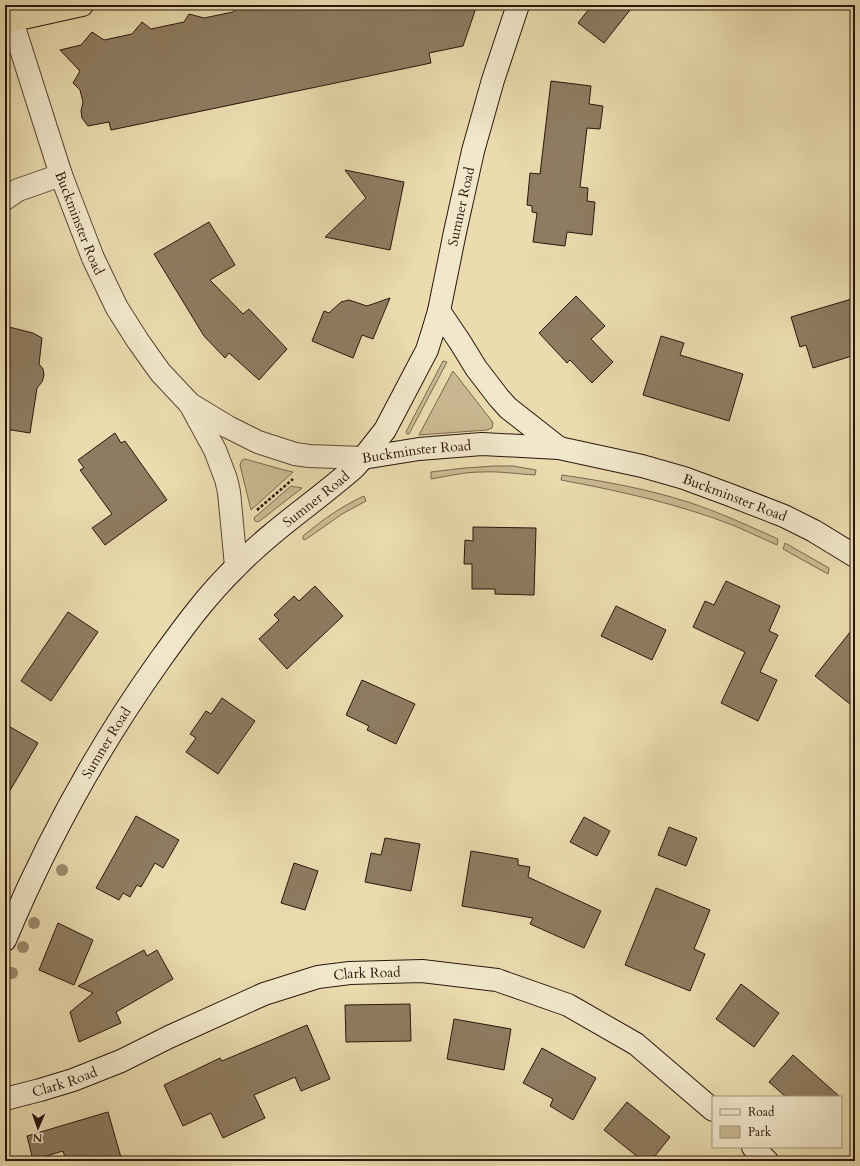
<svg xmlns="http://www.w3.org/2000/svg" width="860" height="1166" font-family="Cardo,serif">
  <rect width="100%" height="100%" fill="#eadcaf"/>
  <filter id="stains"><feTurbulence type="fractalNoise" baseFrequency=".005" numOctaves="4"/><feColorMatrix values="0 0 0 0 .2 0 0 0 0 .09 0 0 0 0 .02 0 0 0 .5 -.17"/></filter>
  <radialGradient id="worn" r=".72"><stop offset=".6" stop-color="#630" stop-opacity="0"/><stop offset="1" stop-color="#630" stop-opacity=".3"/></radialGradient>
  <path fill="#caba93" stroke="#7a6850" d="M443,361L447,362L409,434H407L406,432L409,426Z
    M453,371L491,420L493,423L492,428L487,430L419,435Z
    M245,459L284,470L293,472L251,510L240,465L242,460Z
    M495,466H513L536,470L535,475C517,474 499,471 481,472C465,472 448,476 431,479V472L465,468Z
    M562,475C604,481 647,489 688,502C719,512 749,526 778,539L777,545C763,539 749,532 735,526C679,504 620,491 561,480Z
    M291,486L302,488L261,520L258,522L255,521L254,518Z
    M364,496L366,501L342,514L305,540L303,539V536C322,520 342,506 364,496Z
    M785,543L829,568L828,574L783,549Z"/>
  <path fill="#8e7c61" stroke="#2b150d" d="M239,5H244L250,8L266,5H477L463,46L429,53L431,63L111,130L109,122L88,126L82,118L81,111L83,102L80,90L73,83L80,71L60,50L81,45L92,32L104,40L132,34L142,22L151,29L184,22L189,14L204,18L233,12Z
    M592,5H634L604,43L578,23Z
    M551,81L591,86L589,104L603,106L600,129L587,128L580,187L588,188L587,201L595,202L592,235L567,232L565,246L533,242L537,213L532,212V206L527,205L530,173L540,174Z
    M345,170L404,182L390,250L325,237L366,198Z
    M209,222L235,265L210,280L243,314L249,309L287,349L259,380L229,353L225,358L204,336L154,254Z
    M576,296L605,326L591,339L613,362L592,383L570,360L567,363L539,333Z
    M390,298L373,339L362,335L353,358L312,341L324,311L329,313L341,302L349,300L367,306Z
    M855,298V355L813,368L806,345L800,347L791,317Z
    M5,326L33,333L42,338L39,364L43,369L44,375L42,382L37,388L30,433L5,429Z
    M661,336L684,343L680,355L743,374L729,421L643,395Z
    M115,433L121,443L125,441L167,500L105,545L92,528L112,514L80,470L84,468L78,460Z
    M473,527L536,528L534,595L495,594V589H472V564H464L465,540L473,541Z
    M726,581L780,606L769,631L778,635L760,672L777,680L758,721L721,703L745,652L693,627L705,601L714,605Z
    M315,586L343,616L287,669L259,639L279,620L274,615L294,596L299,601Z
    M616,606L666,630L652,660L601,636Z
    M68,612L98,632L51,701L21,681Z
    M855,626V708L815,676Z
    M362,680L415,704L396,744L367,730L369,726L346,715Z
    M222,698L255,721L218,774L186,752L196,738L190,734L206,711L211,714Z
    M5,724L38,743L5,799Z
    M136,816L179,840L163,868L155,863L141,887L137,885L130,897L123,893L119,900L96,888Z
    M584,817L610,831L597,856L570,842Z
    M669,827L697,838L686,866L658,855Z
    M385,838L420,844L411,891L365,882L371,853L381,855Z
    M471,851L518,859V865L530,867L528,877L601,911L584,948L530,924L533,918L462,906Z
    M294,863L318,871L305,910L281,903Z
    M656,888L710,910L694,949L705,954L690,991L625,965Z
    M58,923L93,940L74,985L39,970Z
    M144,950L147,956L157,950L173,979L116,1012L121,1023L79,1042L70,1012L93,993L78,986Z
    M741,984L779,1013L754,1047L716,1019Z
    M410,1004L411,1041L346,1042L345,1005Z
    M454,1019L511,1029L504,1070L447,1059Z
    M307,1025L330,1079L301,1091L295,1077L254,1095L265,1118L223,1138L211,1113L183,1126L164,1085L220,1058L222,1061Z
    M542,1048L596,1078L573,1120L550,1106L553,1099L523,1083Z
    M793,1055L840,1097H786L769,1082Z
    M627,1102L670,1137L651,1161H643L604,1130Z
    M108,1112L122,1161H66L63,1151L33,1160L27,1136Z"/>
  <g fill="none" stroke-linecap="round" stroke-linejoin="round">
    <g stroke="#5b4736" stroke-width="24">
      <g id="street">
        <path id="s1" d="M12,21L61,175L93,258L117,308L138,341L160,372L190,404L215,450L226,479L229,492L236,566"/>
        <path d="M5,199L18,190L61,175"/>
        <path d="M190,404L228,427L258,442L295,454L309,456L363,458"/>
      </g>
    </g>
    <g stroke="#2b150d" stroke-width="24">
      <g id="secondary">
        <path d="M439,311L460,342L476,368L499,398L508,408L559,448"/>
        <path id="s2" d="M363,458L419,449L482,444L559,448L642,466L684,478L730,495L784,516L814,531L855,556"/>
        <path id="s3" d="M5,940C46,842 98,747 160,660C183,628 207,595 236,567C272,530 315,502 354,468L363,458L385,430L427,350L433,331L439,311L455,232L473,151L493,80L518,5"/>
        <path id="s4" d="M5,1099L40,1090L73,1080L121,1061L169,1037L264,994L318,977L350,973L422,971L497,980L568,1005L636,1044L713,1110"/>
        <path d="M753,1147L767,1161"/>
      </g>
    </g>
    <g stroke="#2b150d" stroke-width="24">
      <path id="highway" d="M5,22L82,5"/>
    </g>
    <path stroke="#2b150d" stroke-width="2.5" stroke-dasharray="3 2" stroke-linecap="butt" d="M257,510L293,479"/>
    <use href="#street" stroke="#f1e8cb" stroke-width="22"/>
    <use href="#secondary" stroke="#f1e8cb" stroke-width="22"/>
    <use href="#highway" stroke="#eadcaf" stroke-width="22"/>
  </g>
  <g fill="#9b8a6c">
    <circle cx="62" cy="870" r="6"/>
    <circle cx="34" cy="923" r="6"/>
    <circle cx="23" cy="947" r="6"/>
    <circle cx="12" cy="973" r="6"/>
  </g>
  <g text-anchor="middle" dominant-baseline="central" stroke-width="4" stroke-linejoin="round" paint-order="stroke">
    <g font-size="14" fill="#2b150d" stroke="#f1e8cb">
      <text stroke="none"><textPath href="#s3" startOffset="882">Sumner Road</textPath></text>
      <text stroke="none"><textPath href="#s1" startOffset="213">Buckminster Road</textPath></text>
      <text stroke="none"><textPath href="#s2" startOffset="54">Buckminster Road</textPath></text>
      <text stroke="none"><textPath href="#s2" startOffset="380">Buckminster Road</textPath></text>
      <text stroke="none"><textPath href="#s3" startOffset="546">Sumner Road</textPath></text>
      <text stroke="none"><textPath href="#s3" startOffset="222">Sumner Road</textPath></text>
      <text stroke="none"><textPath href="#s4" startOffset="386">Clark Road</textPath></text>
      <text stroke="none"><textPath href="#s4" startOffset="62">Clark Road</textPath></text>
    </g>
  </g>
  <rect width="860" height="1166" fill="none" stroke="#eadcaf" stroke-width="20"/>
  <rect x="6" y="6" width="848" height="1154" fill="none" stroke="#2b150d" stroke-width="2"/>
  <rect x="10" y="10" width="840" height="1146" fill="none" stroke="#2b150d"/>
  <rect x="712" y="1096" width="130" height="52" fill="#f1e8cb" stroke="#a2947f"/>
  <rect x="720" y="1109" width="20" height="6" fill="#f1e8cb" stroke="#a2947f"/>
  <text x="748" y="1116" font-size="12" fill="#2b150d">Road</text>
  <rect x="720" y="1126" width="20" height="12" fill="#caba93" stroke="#a2947f"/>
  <text x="748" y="1136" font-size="12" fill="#2b150d">Park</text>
  <g transform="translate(38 1128) rotate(182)" stroke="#f1e8cb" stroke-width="3" paint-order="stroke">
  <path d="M0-3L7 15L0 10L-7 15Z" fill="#2b150d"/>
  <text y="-6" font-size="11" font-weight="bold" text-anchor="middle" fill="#2b150d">N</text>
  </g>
  <rect width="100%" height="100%" filter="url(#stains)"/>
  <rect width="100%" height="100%" fill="url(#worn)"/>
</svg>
